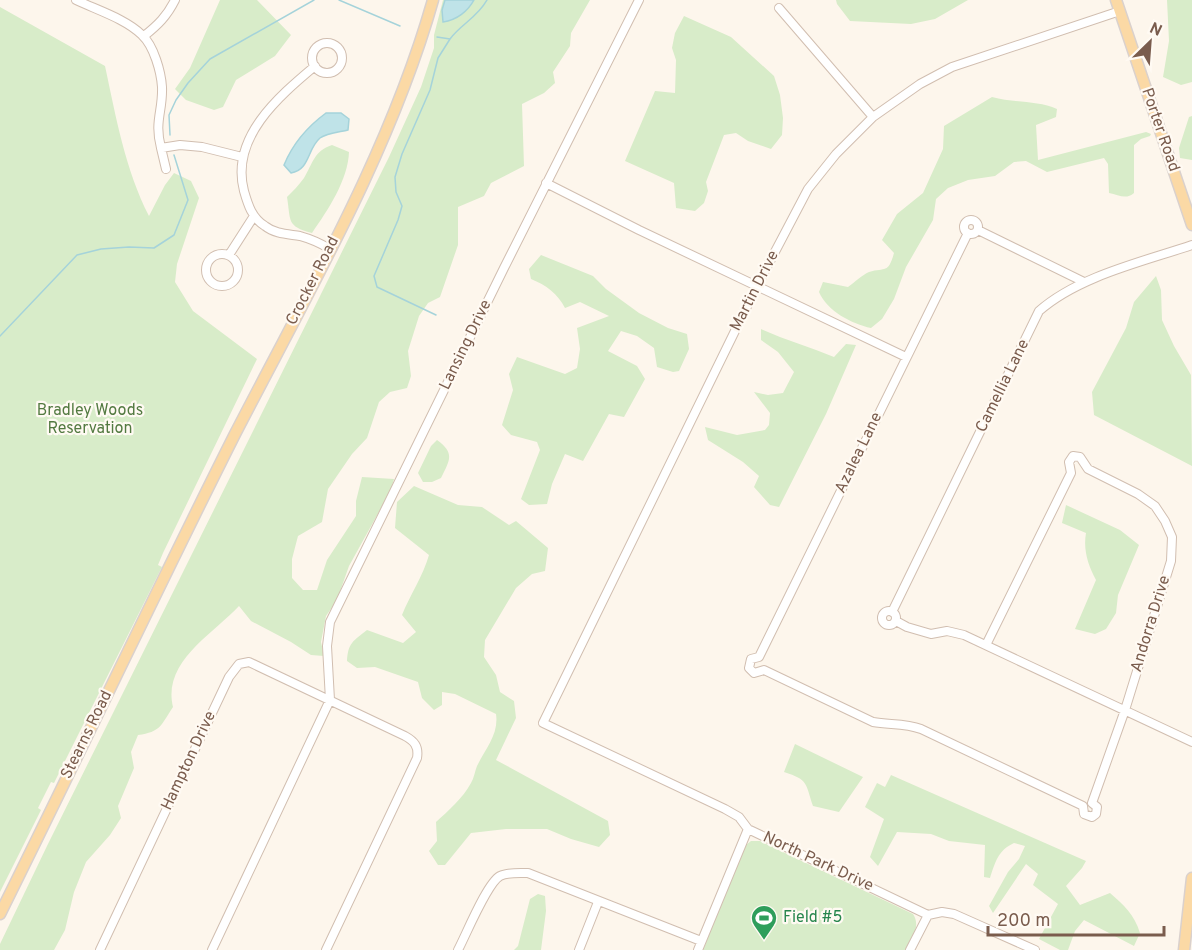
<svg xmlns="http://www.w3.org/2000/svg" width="1192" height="950" font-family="Overpass,sans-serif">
  <rect width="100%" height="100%" fill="#fdf6ec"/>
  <path fill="#d8ecc9" d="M220,0H257L291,35L275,56L236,80L223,107L214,110L186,100L175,89L190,68Z
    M443,0H590L571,33L570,46L553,72L555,83L544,93L522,104L524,166L491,183L484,196L458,207V245L440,297L428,303L419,316L408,351L411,376L407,388L390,392L379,402L367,438L352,454L328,489L322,522L298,536L292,559V578L303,590H317L327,560L356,516V501L362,477L394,479L391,490L349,566L337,600L326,616L321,642L324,656L311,655L291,642L251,621L239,606C213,634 162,662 173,707C161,725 161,732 138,735L131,752L134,768L118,806L121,818L110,835L86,862L74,892L65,930L54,950H0V944L47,846L389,157L421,87L434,48V35Z
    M836,0H968L935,19L911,24L850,21L837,4Z
    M1167,0H1192V82L1181,85L1163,77L1169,41Z
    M0,7L105,66C116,117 125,169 149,216L165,185L174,173L191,181L199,198L177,264L175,282L193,311L257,359L163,553L158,565L162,567L54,783L51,782L38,808L41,810L0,892Z
    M684,16L731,37L774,76L780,95L783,118L782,135L771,149L748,141L736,133L724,135L706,182L708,191L704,203L695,211L676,208L674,183L625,161L655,91L675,93L676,60L672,48L675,33Z
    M992,97C1013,103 1037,100 1057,109L1056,117L1036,125L1038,160L1146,132L1151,134L1150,136L1141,139L1134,145V193C1126,200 1119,195 1109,193L1108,164L1104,158L1047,172L1026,161L1014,162L995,176L968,180L948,188L936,199L933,220L906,267L894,299L882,319L871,328C852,324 827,311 819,292L823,282L848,287C855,282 862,275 869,272C886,267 888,274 894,253L882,240L897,214L923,193L943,149L944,126Z
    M1192,116V160L1180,158L1179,148L1189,117Z
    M332,145L349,152C348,180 328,210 312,233C286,226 291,221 287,197C293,191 299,185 304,178C313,163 314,151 332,145Z
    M541,255L593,276L606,289L639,313L668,328L687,334L689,349L679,371L673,372L657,367L654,348L637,336L621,331L608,351L637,366L645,379L624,417L609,414L583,461L565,454L552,484L547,504L529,505L521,499L540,450L537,442L511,435L502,425L513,390L509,374L517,357L565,374L577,368L580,349L577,328L609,316L580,302L565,308C558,294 546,285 531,279L529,269Z
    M1156,276L1161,290L1162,320L1174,346L1191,375L1192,466L1094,415L1092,392L1126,328L1134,302Z
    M761,329C785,340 810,347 834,357L846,344L856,345L826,414L779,507L770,505L754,487L759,476L743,462L708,440L705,427L737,435L765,430L769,425L770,413L754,392L768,395L783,393L794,372L778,352L761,340Z
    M437,440C455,453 450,460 441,478L432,482H423L418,473L431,446Z
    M414,486L458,505L482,507L509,525L516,521L548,548L545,571L532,574L516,588L485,640L484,657L496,675L500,692L514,701L516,718L496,760L608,821L610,835L599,847L571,839L547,829H506L471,833L445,865H438L429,851L437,841L436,822C448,811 463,798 471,783C474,778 475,771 477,766C486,748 499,734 496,714L455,694L442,692V705L434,710L422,698L418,682L375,667L357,668L347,661C348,643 353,641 367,630L403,643L416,632L402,615C410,595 423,576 429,555L395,528L397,502Z
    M1066,505L1120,530L1139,545L1118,595L1116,613L1106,629L1095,634L1075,629L1096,580C1088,565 1083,550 1086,533L1062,523Z
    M795,744L863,777L839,812L813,806C805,783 809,780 784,772Z
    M891,775L1086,861L1082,868L1066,886L1080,905L1110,893C1124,905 1134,914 1140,933L1134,946L1084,920L1075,931L1068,950H1060L1039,939L1058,904L1033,885L1038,874L1026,864L993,913L989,906L1008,872L1019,859L1025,846L1014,843C998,850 995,863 990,878L984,877L985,845L949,841L931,834L897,832L878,866L870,857L884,819L865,807L877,783L885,787Z
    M751,841H760L913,914C921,926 912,938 906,950H703L742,852L746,845Z
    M538,894L545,896L546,911L541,950H514L518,946L530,899Z"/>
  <path fill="#bfe3e8" stroke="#a5d3da" stroke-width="1.5" d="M445,0H474C468,11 457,20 443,22L442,10Z
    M326,113H341L349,119L348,130C340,132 327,133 320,138C307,149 310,170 291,173L284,165C293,143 307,127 326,113Z"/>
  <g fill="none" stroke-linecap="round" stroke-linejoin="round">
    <path stroke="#a5d3da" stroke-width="1.5" d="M339,0L400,26
      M437,37L450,39C461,24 477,18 487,0
      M170,135L169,115L176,100L188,83L210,59L314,0
      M436,315L377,287L374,276L398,220L402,206L396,192L395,177L402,154L430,90L438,58L450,39
      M0,336L77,255L101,249L129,247L154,248L174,235L188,200L174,155"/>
    <g stroke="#d1beb0" stroke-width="10">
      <path id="minor" d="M76,0C97,10 126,19 142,35C154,46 161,72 162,87C163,111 154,121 161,148L180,145L202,147L242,157
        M779,8L873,117
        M144,36C158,25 167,16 175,0
        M312 58a15 15 0 1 1 30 0a15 15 0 1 1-30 0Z
        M315,66C278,97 230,138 244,191C248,205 252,218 265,226C275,234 288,234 300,236C311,239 320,243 330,249
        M161,148L166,169
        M546,183L639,230L906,357
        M964 227a7 7 0 1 1 14 0a7 7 0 1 1-14 0Z
        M978,230L1084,282
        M968,233L759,657L751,659L749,668L754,673L764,670L873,722C889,725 905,723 921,729L1081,805L1083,806L1084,814L1092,817L1096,814L1097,807L1092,803L1125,710L1171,561L1172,537L1165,521L1155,506L1138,494L1088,469L1080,457L1073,456L1069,462L1071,473L986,645
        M206 270a16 16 0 1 1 32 0a16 16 0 1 1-32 0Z
        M229,255L254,216
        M882 618a7 7 0 1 1 14 0a7 7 0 1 1-14 0Z
        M892,612L1039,311C1079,276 1142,262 1192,245
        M896,621L907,627L931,634L947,631L964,635L1192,742
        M100,950L229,677L239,664L249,662L405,736C414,741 419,746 417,758L326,950
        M212,950L330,700L327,646L330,622L504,268L639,0
        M458,950C466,935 487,883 500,876C508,872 519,873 528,873L701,941
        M579,950L598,902
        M698,950L748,829
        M910,950L928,915
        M1035,950L954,914L942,912L928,915L748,829L739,817L725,809L543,723L757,286L808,189L836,154L873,117L920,84L952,67L1120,11"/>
    </g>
    <g stroke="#dad1cd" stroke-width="13">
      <path id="major" d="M1116,0L1192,225
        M0,914C79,755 155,593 235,434C307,294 390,152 433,0
        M1184,950L1192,878"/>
    </g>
    <use href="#minor" stroke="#fff" stroke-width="8"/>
    <use href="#major" stroke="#fbd9a5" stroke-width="10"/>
  </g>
  <defs>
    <g id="stadium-pin" transform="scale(1.35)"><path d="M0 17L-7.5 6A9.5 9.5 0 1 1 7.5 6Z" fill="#2e9e5b" stroke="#fffaf3"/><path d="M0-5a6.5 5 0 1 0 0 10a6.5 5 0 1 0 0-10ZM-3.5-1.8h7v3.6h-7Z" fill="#fff"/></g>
  </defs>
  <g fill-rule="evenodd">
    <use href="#stadium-pin" x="764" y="918"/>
  </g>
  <g text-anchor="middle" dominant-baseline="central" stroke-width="4.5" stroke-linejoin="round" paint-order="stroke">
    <g font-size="16" fill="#7a5c4d" stroke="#fffaf3">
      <text transform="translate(1160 130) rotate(71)">Porter Road</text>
      <text transform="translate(313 281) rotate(-63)">Crocker Road</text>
      <text transform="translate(755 291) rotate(-63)">Martin Drive</text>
      <text transform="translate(466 345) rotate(-64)">Lansing Drive</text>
      <text transform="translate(1003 386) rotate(-64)">Camellia Lane</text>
      <text transform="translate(859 453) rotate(-64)">Azalea Lane</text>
      <text transform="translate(1151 624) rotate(-73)">Andorra Drive</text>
      <text transform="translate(87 735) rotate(-64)">Stearns Road</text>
      <text transform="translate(189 761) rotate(-65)">Hampton Drive</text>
      <text transform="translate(818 862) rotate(25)">North Park Drive</text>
    </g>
    <g font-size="16" fill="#537a41" stroke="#fffaf3">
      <text x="90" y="411">Bradley Woods<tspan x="90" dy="18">Reservation</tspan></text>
    </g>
    <g font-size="16" fill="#27864d" stroke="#fffaf3" text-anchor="start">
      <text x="783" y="918">Field #5</text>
    </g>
  </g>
  <g transform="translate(1150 42) rotate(25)" stroke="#fffaf3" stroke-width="4.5" paint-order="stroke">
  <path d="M0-4.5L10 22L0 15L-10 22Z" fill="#7a5c4d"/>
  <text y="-9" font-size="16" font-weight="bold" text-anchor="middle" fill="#7a5c4d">N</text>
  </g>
  <path d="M988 926v9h176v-9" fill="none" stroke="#7a5c4d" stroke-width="3"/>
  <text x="997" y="926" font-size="18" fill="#7a5c4d" stroke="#fffaf3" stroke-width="4.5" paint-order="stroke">200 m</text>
</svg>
